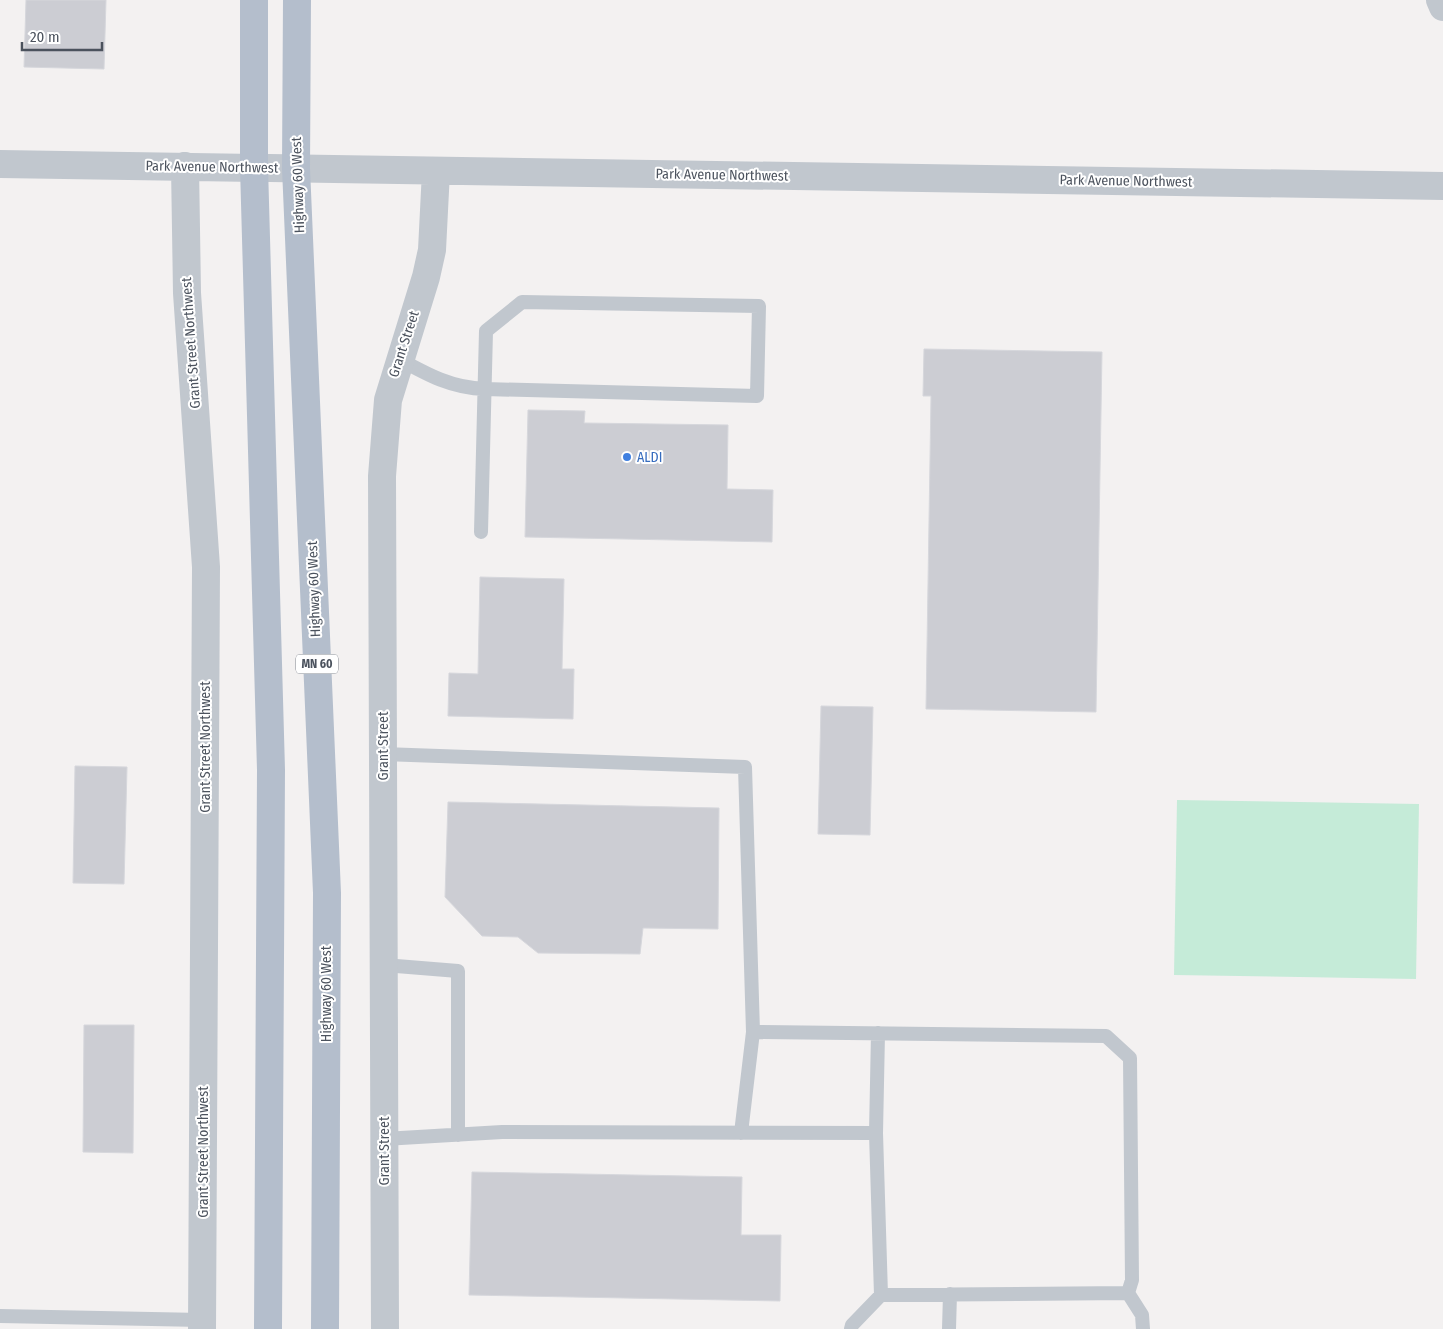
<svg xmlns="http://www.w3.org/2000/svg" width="1443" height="1329" font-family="'Fira Sans Condensed',sans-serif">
  <rect width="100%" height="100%" fill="#f3f1f1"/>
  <path fill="#c5ebd8" d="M1177,800L1419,804L1416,979L1174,975Z"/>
  <path fill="#cccdd3" stroke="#d6d7dc" d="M26,0H106L104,69L24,67Z
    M924,349L1102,352L1096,712L926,709L931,396H923Z
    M528,410L585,411L584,423L728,425L727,489L773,490L772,542L525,537Z
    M480,577L564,579L562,669H574L573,719L448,716L449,673L478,674Z
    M821,706L873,707L870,835L818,834Z
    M75,766L127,767L124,884L73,883Z
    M448,802L719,808L718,929L643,928L640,954L538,953L518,937L482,936L445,897Z
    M84,1025H134L133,1153L83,1152Z
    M472,1172L742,1177L741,1235H781L780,1301L469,1295Z"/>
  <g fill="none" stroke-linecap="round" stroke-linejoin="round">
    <path stroke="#c1c7ce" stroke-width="14" d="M399,359C428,375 452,388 485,389L757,396L759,306L522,302L486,331L481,532
      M383,754L745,767L753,1032L1106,1036L1130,1058L1132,1280L1128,1293L881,1295L876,1133L502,1132L384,1139
      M384,965L458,971V1135
      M741,1133L753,1032
      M876,1133L878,1033
      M1128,1293L1142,1315L1143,1329
      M0,1316L202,1320
      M851,1329L852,1325L881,1295
      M949,1329L950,1294"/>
    <path stroke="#c1c7ce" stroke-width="28" d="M0,164L1443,186
      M185,166L187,293L206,567L202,1329
      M385,1329L382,476L388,400L426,277L432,250L436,171"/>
    <path stroke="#c1c7ce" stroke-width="28" d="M1440,0L1443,7"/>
    <path stroke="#b4becc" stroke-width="28" d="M254,0V167L271,770L268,1329
      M297,0L296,168L327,893L325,1329"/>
  </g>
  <circle fill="#3f7fe0" stroke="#fff" stroke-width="2" cx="627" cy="457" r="5"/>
  <g text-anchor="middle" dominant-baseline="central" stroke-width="4" stroke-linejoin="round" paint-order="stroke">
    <rect fill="#fff" stroke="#81868e" stroke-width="1" x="296" y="654.5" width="42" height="19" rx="4"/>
    <g font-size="12" font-weight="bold" fill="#4b525d">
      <text x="317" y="664">MN 60</text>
    </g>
    <g font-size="14" fill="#4b525d" stroke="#fff">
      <text transform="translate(212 167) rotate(1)">Park Avenue Northwest</text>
      <text transform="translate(722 175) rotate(1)">Park Avenue Northwest</text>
      <text transform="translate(1126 181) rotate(1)">Park Avenue Northwest</text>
      <text transform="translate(298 185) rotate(-92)">Highway 60 West</text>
      <text transform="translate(191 343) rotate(-94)">Grant Street Northwest</text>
      <text transform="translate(404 344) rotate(-72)">Grant Street</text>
      <text transform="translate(314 589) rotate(-92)">Highway 60 West</text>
      <text transform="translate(383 746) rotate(-90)">Grant Street</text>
      <text transform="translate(205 747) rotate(-90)">Grant Street Northwest</text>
      <text transform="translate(326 994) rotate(-90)">Highway 60 West</text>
      <text transform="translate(384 1151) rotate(-90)">Grant Street</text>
      <text transform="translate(203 1152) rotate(-90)">Grant Street Northwest</text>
    </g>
    <g font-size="14" fill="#366cbe" stroke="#fff" text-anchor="start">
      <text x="637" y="457">ALDI</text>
    </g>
  </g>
  <path d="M22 42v8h80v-8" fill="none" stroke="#4b525d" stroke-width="2.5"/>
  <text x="30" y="42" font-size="15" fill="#4b525d" stroke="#ffffff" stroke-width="4" paint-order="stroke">20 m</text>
</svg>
